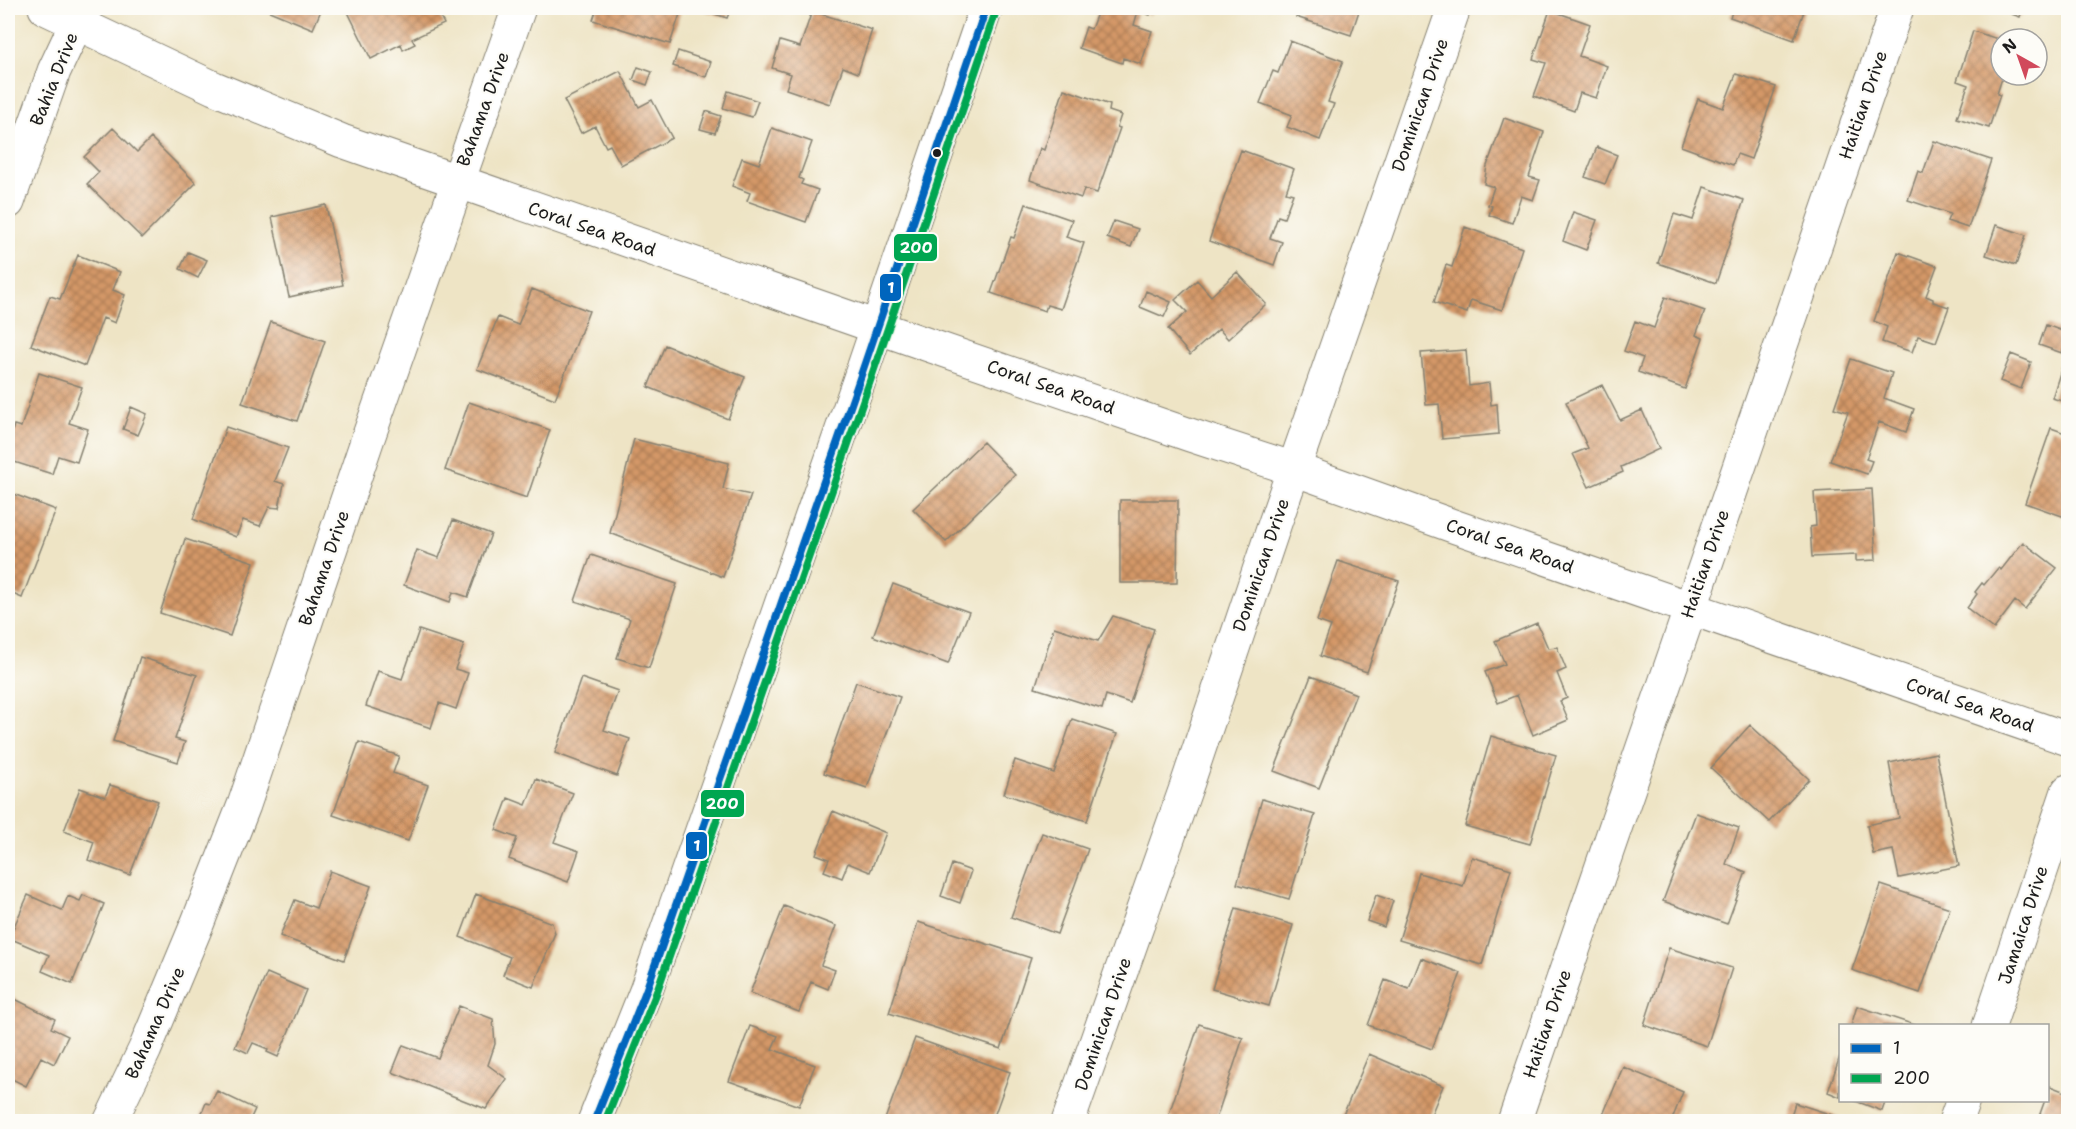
<svg xmlns="http://www.w3.org/2000/svg" width="2076" height="1129" font-family="'Shantell Sans',sans-serif">
  <defs>
    <pattern id="building-cross-hatch" width="8" height="8" patternUnits="userSpaceOnUse" patternTransform="scale(1.5)"><rect width="8" height="8" fill="#d49867"/><path d="M0 0l8 8M0 8l8-8" fill="none" stroke="#ab7b54"/></pattern>
  </defs>
  <rect width="100%" height="100%" fill="#fdfcf7"/>
  <filter id="ink" filterUnits="userSpaceOnUse"><feTurbulence type="fractalNoise" baseFrequency=".0167" numOctaves="2"/><feDisplacementMap in="SourceGraphic" scale="12" xChannelSelector="R" yChannelSelector="G"/><feConvolveMatrix kernelMatrix="1 2 1 2 8 2 1 2 1" color-interpolation-filters="sRGB"/></filter>
  <filter id="wash" filterUnits="userSpaceOnUse"><feTurbulence type="fractalNoise" baseFrequency=".008" numOctaves="4" result="noise"/><feDisplacementMap in="SourceGraphic" scale="24" xChannelSelector="R" yChannelSelector="G"/><feGaussianBlur stdDeviation="1.35" result="paint"/><feColorMatrix in="noise" values="0 0 0 0 0 0 0 0 0 0 0 0 0 0 0 0 0 1.4 0 .05"/><feComposite in="paint" operator="in"/></filter>
  <g filter="url(#wash)">
    <rect width="100%" height="100%" fill="#eee4c5"/>
    <g id="blocks">
      <path fill="url(#building-cross-hatch)" d="M262,8H322L313,29Z
        M346,8H436L444,24L412,39L415,44L403,50L401,44L371,59Z
        M597,8H682L670,44L593,20Z
        M697,8H731L727,18Z
        M1099,8H1152L1150,15L1138,11L1134,25L1152,31L1141,64L1123,58L1122,63L1079,48L1086,27L1091,29Z
        M1300,8H1360L1351,35L1296,17Z
        M1734,8H1805L1794,40L1730,17Z
        M1995,8H2023L2020,17Z
        M1550,10L1590,24L1579,56L1607,66L1596,98L1580,93L1574,111L1534,96L1546,63L1533,59Z
        M812,11L872,30L858,73L843,67L830,104L786,89L791,74L772,68L780,41L800,47Z
        M1973,31L2001,40V75H2003L1997,94L2000,95L1989,128L1957,118L1968,85L1957,81Z
        M1290,41L1343,61L1328,102L1334,104L1320,140L1287,127L1292,115L1260,103L1273,71L1278,73Z
        M678,51L711,62L706,77L673,66Z
        M638,67L652,72L647,85L633,80Z
        M620,71L639,107L652,100L672,138L621,165L610,145L606,147L595,126L581,133L564,100Z
        M1736,74L1776,87L1751,159L1737,154L1733,165L1681,146L1698,99L1723,108Z
        M1064,89L1110,105L1109,111L1121,115L1117,127L1120,128L1097,193L1084,189L1081,198L1030,180L1040,148L1044,150Z
        M728,91L758,101L752,117L723,108Z
        M706,111L721,116L715,133L700,129Z
        M1504,118L1544,132L1529,177L1540,180L1533,200L1521,196L1512,223L1489,215L1492,206L1488,205L1494,187L1484,184L1487,166Z
        M113,128L137,152L151,138L196,183L142,238L87,184L99,172L84,157Z
        M772,128L812,142L799,178L803,180L801,184L818,190L806,222L747,201L750,193L732,186L742,158L759,164Z
        M1934,141L1991,160L1968,228L1947,221L1950,214L1908,200L1918,171L1923,173Z
        M1597,147L1617,155L1605,184L1585,177Z
        M1241,150L1294,169L1286,192L1293,194L1284,218L1278,216L1270,238L1282,242L1274,265L1209,241Z
        M1704,187L1744,200L1716,283L1658,263L1674,214L1693,220Z
        M1026,204L1072,220L1066,237L1084,243L1061,309L1047,305L1045,311L991,293L1011,237L1014,238Z
        M326,205L343,285L289,297L272,217Z
        M1573,212L1597,220L1586,250L1563,241Z
        M1114,221L1138,229L1131,247L1107,238Z
        M1996,225L2026,235L2016,265L1986,255Z
        M1465,227L1522,248L1502,310L1471,300L1467,313L1434,302L1446,265L1452,267Z
        M188,252L207,260L198,278L180,269Z
        M1898,252L1937,266L1926,296L1933,299V302L1949,307L1936,342L1918,336L1912,352L1882,342L1887,327L1874,321Z
        M78,255L120,272L113,290L125,295L115,323L103,318L85,366L31,345L50,296L60,299Z
        M1237,272L1266,304L1228,339L1219,329L1190,355L1168,329L1187,312L1175,300L1197,280L1211,296Z
        M532,289L589,311L555,399L477,369L498,317L518,325Z
        M1146,291L1171,302L1164,317L1140,307Z
        M1665,297L1705,311L1696,335L1703,338L1685,389L1638,372L1643,358L1624,351L1635,321L1654,328Z
        M271,322L325,341L297,421L242,403Z
        M2046,325L2068,333L2062,353L2039,345Z
        M665,345L745,377L728,419L648,387Z
        M2068,348V403L2052,398Z
        M1466,350L1469,386L1489,383L1491,405L1497,404L1499,434L1442,439L1439,404L1426,405L1421,353Z
        M2011,354L2031,362L2021,389L2000,381Z
        M1851,359L1892,373L1884,398L1914,409L1906,432L1879,422L1866,459L1872,461L1867,474L1830,461L1848,412L1834,408Z
        M39,373L82,387L69,423L88,429L77,462L58,456L52,474L8,460V444L14,425L21,427Z
        M1602,385L1620,420L1642,410L1659,449L1621,467L1623,472L1589,487L1573,454L1588,448L1566,402Z
        M469,402L550,430L527,498L445,470Z
        M131,407L147,414L138,435L123,429Z
        M226,427L288,448L275,481L284,484L279,508L269,507L260,526L243,520L236,537L193,519Z
        M2051,428L2068,434V506L2065,517L2025,503Z
        M634,439L729,463L723,489L751,495L723,577L610,533Z
        M983,442L1015,475L946,542L913,509Z
        M1872,489L1876,560L1856,561V555L1812,557L1810,527L1816,526L1814,492Z
        M8,492L56,510L22,598L8,592Z
        M1120,500H1178L1177,583H1120Z
        M453,520L491,534L468,597L453,592L450,602L404,585L417,550L439,558Z
        M185,539L254,562L230,636L160,613Z
        M2023,542L2057,568L2025,609L2015,601L1994,629L1967,608L1977,594L1975,592L1982,583L1984,585L1998,568L2001,570Z
        M591,555L677,584L649,668L617,658L630,619L575,601Z
        M1338,561L1399,581L1367,672L1320,656L1331,626L1317,621Z
        M893,584L969,612L948,664L873,636Z
        M1113,616L1154,629L1130,703L1106,695L1102,709L1035,688L1054,627L1098,641Z
        M1537,623L1548,648L1557,647L1566,669L1557,673L1567,698L1560,701L1568,720L1533,735L1517,695L1498,703L1485,672L1505,664L1495,641Z
        M419,630L464,645L455,669L468,673L456,709L439,703L431,728L366,706L378,671L402,679Z
        M140,657L197,675L175,739L185,742L178,762L113,741Z
        M1311,676L1356,694L1319,788L1274,771Z
        M581,678L618,691L604,730L630,739L617,776L555,753Z
        M856,682L900,697L867,788L824,773Z
        M1072,719L1117,734L1087,821L1004,794L1015,760L1054,773Z
        M1750,725L1809,779L1769,822L1711,768Z
        M1491,736L1556,755L1530,844L1465,826Z
        M359,742L399,756L393,773L428,785L408,841L333,815Z
        M1936,753L1959,866L1899,878L1893,850L1873,854L1867,825L1899,818L1889,763Z
        M536,779L573,793L554,842L579,851L568,882L509,859L517,838L496,830L508,798L526,805Z
        M110,785L158,801L130,875L88,860L94,842L64,831L80,788L105,797Z
        M1262,799L1315,815L1289,899L1237,884Z
        M833,811L886,833L870,872L848,863L842,878L824,871L829,859L816,854Z
        M1696,813L1739,828L1726,864L1746,872L1727,924L1663,901Z
        M1042,833L1088,849L1057,934L1011,917Z
        M1472,857L1511,869L1482,965L1399,940L1419,873L1463,886Z
        M952,864L971,871L960,903L941,896Z
        M330,871L371,886L344,960L280,936L295,900L316,908Z
        M1881,885L1950,908L1920,993L1852,970Z
        M476,894L552,923L555,933L533,987L503,975L510,957L460,937Z
        M28,895L62,910L68,896L80,901L83,895L104,904L72,984L42,971L49,955L9,938Z
        M1376,895L1393,901L1384,927L1367,921Z
        M784,906L836,926L821,965L835,970L828,989L811,982L799,1012L750,993Z
        M1236,908L1293,925L1269,1006L1212,989Z
        M918,922L1031,958L1001,1049L889,1013Z
        M1669,948L1732,968L1707,1046L1644,1025Z
        M1421,958L1461,973L1432,1049L1368,1025L1385,980L1409,989Z
        M267,973L306,990L278,1057L267,1052L268,1049L253,1043L248,1053L235,1047Z
        M13,998L55,1019L51,1028L68,1036L54,1064L41,1057L26,1086L8,1077V1010Z
        M459,1006L493,1019L495,1044L488,1065L507,1079L486,1109L392,1072L403,1045L438,1058Z
        M1857,1006L1915,1025V1026H1851Z
        M1199,1024L1243,1038L1215,1122H1183L1168,1117Z
        M750,1026L778,1036L772,1049L815,1065L799,1106L729,1081Z
        M915,1038L1010,1072L992,1122H884Z
        M1369,1054L1443,1086L1428,1122H1340Z
        M1840,1056V1097L1828,1092Z
        M1623,1067L1683,1092L1671,1122H1600Z
        M2050,1086L2068,1093V1122H2037L2045,1100H2048Z
        M217,1091L255,1109L249,1122H198L206,1103L210,1104Z
        M1853,1100H1886L1882,1111Z
        M1795,1103L1851,1121V1122H1789Z"/>
    </g>
  </g>
  <g filter="url(#ink)">
    <use href="#blocks" fill-opacity="0" stroke="#858070" stroke-width="1.5"/>
    <g fill="none" stroke-linecap="round" stroke-linejoin="round">
      <g stroke="#858070" stroke-width="35">
        <path id="street" d="M45,8L214,88L342,141L917,341L1190,435L1294,469L1456,527L2068,739
          M8,202L54,71L76,24
          M1989,1026L2068,791
          M110,1122L145,1049L198,922L244,805L367,441L519,8
          M1068,1122L1188,782L1275,523L1454,8
          M1514,1122L1897,8
          M1955,1122L1963,1100"/>
      </g>
      <g stroke="#858070" stroke-width="35">
        <path id="secondary" d="M594,1122L646,991L859,381L986,8"/>
      </g>
      <use href="#street" stroke="#fff" stroke-width="33"/>
      <use href="#secondary" stroke="#fff" stroke-width="33"/>
      <g stroke="#fdfcf7" stroke-width="12">
        <path id="bus-1" d="M594,1122L646,991L859,381L986,8"/>
      </g>
      <g stroke="#fdfcf7" stroke-width="12">
        <path id="bus-2" d="M605,1122L656,994L869,384L996,11"/>
      </g>
      <use href="#bus-1" stroke="#0065bd" stroke-width="8"/>
      <use href="#bus-2" stroke="#00a651" stroke-width="8"/>
    </g>
  </g>
  <circle fill="#1c1c1c" stroke="#fdfcf7" stroke-width="2" cx="937" cy="153" r="5"/>
  <g text-anchor="middle" dominant-baseline="central" stroke-width="4.5" stroke-linejoin="round" paint-order="stroke">
    <g font-size="18" fill="#1c1c1c" stroke="#fdfcf7">
      <text transform="translate(54 79) rotate(-68)">Bahia Drive</text>
      <text transform="translate(1420 105) rotate(-71)">Dominican Drive</text>
      <text transform="translate(1863 105) rotate(-71)">Haitian Drive</text>
      <text transform="translate(483 109) rotate(-70)">Bahama Drive</text>
      <text transform="translate(592 229) rotate(19)">Coral Sea Road</text>
      <text transform="translate(1051 387) rotate(19)">Coral Sea Road</text>
      <text transform="translate(1510 546) rotate(19)">Coral Sea Road</text>
      <text transform="translate(1705 564) rotate(-71)">Haitian Drive</text>
      <text transform="translate(1261 565) rotate(-71)">Dominican Drive</text>
      <text transform="translate(324 568) rotate(-71)">Bahama Drive</text>
      <text transform="translate(1970 705) rotate(19)">Coral Sea Road</text>
      <text transform="translate(2023 925) rotate(-72)">Jamaica Drive</text>
      <text transform="translate(155 1023) rotate(-66)">Bahama Drive</text>
      <text transform="translate(1103 1024) rotate(-71)">Dominican Drive</text>
      <text transform="translate(1547 1024) rotate(-71)">Haitian Drive</text>
    </g>
  </g>
  <g stroke="#fdfcf7" stroke-width="2">
    <rect x="893" y="233" width="45" height="29" rx="6" fill="#00a651"/>
    <rect x="879" y="273" width="23" height="29" rx="6" fill="#0065bd"/>
    <rect x="700" y="789" width="45" height="29" rx="6" fill="#00a651"/>
    <rect x="685" y="831" width="23" height="29" rx="6" fill="#0065bd"/>
  </g>
  <g font-size="16" text-anchor="middle" font-weight="bold" fill="#fff">
    <text x="916" y="253">200</text>
    <text x="891" y="293">1</text>
    <text x="722" y="809">200</text>
    <text x="697" y="851">1</text>
  </g>
  <rect width="2076" height="1129" fill="none" stroke="#fdfcf7" stroke-width="30"/>
  <rect x="1839" y="1024" width="210" height="78" fill="#fdfcf7" stroke="#a3a29f" stroke-width="1.5"/>
  <rect x="1851" y="1044" width="30" height="9" fill="#0065bd" stroke="#a3a29f" stroke-width="1.5"/>
  <text x="1893" y="1054" font-size="18" fill="#1c1c1c">1</text>
  <rect x="1851" y="1074" width="30" height="9" fill="#00a651" stroke="#a3a29f" stroke-width="1.5"/>
  <text x="1893" y="1084" font-size="18" fill="#1c1c1c">200</text>
  <g transform="translate(2019 57) rotate(320)"><circle r="28" fill="#fdfcf7" stroke="#a3a29f" stroke-width="1.5"/>
  <path d="M0-4.5L10 22L0 15L-10 22Z" fill="#d1495b"/>
  <text y="-9" font-size="16" font-weight="bold" text-anchor="middle" fill="#1c1c1c">N</text>
  </g>
</svg>
